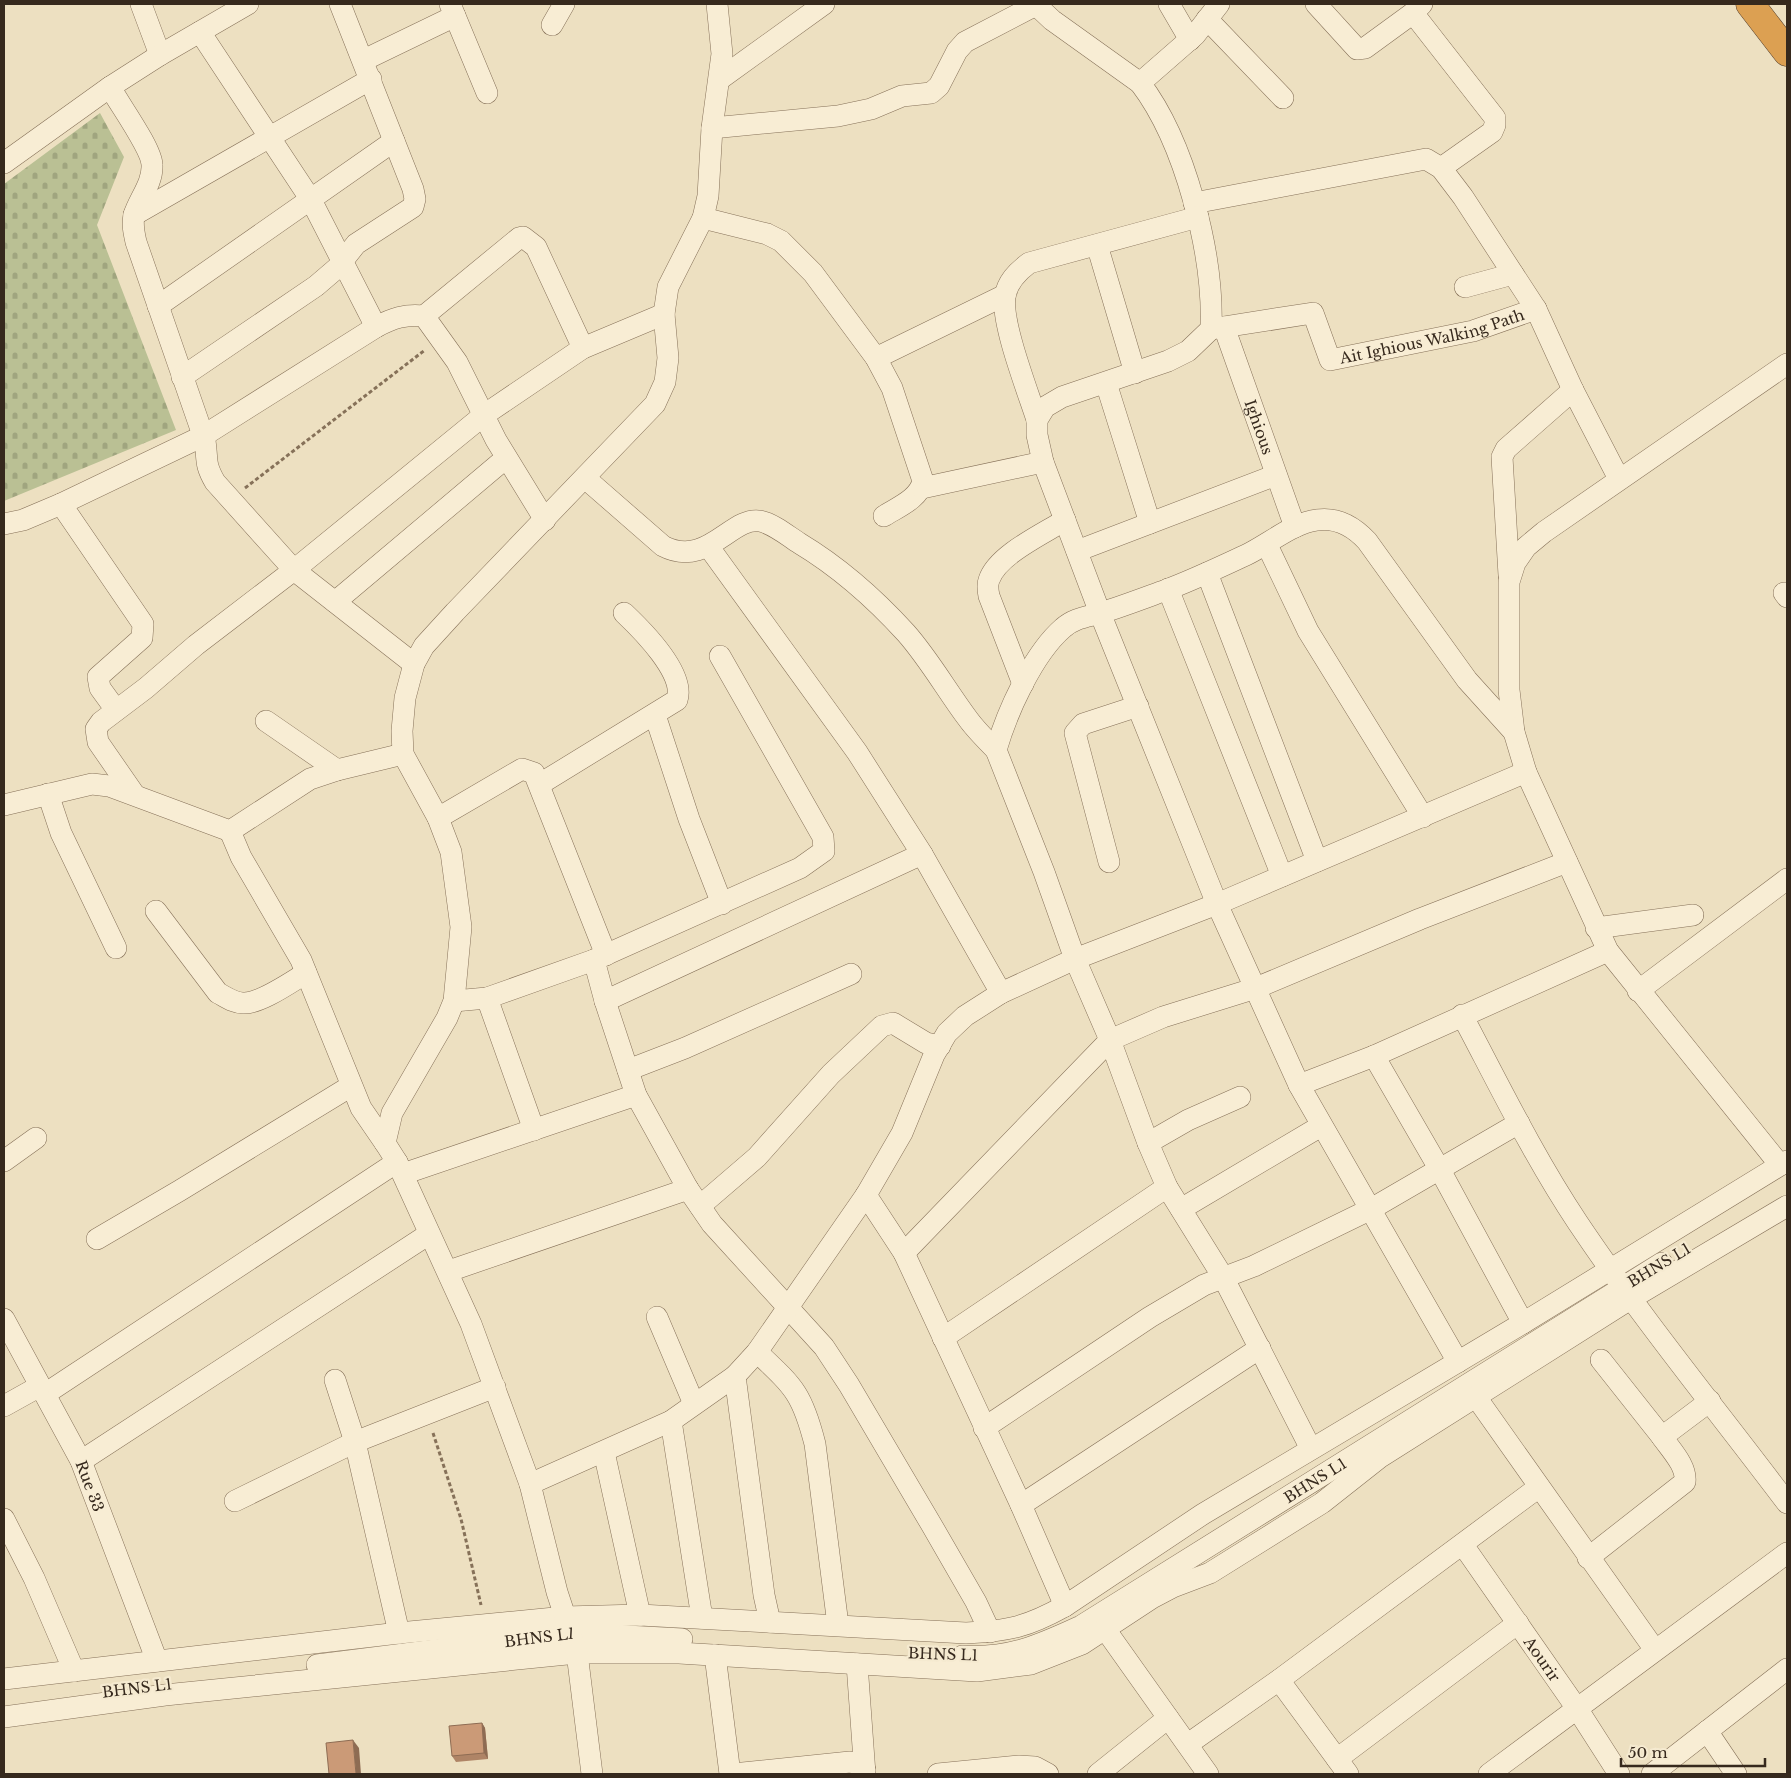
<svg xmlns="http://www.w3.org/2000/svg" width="1791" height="1778" font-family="'Libre Baskerville',serif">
  <defs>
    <pattern id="cemetery-stones" width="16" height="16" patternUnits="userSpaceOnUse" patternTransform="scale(1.25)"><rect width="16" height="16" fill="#bac094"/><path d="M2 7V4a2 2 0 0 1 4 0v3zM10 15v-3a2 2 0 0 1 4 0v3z" fill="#a0a57f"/></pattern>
  </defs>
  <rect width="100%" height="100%" fill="#ede0c1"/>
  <path fill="url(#cemetery-stones)" d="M100,113L124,157L97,225L176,430L4,501V184Z"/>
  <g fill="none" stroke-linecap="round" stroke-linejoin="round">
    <g stroke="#867159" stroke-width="22">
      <g id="minor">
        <path d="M141,4L160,55"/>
        <path d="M450,4L487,93"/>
        <path d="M1035,4L1052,20L1140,83C1185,142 1214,254 1211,329L1188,351L1168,361L1062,397L1045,407L1037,420V435L1043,462L1100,613L1217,904L1299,1085L1374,1056L1608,951"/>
        <path d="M1169,4L1190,40"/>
        <path d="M1316,4L1357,49L1365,48L1413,13L1422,4"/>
        <path d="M1413,13L1495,118V125L1492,132L1441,168"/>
        <path d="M1207,19L1283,98"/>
        <path d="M552,25L564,4"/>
        <path d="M200,32L311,200L376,327"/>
        <path d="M364,60L455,16"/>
        <path d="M720,79L824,4"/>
        <path d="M1140,83L1195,35L1219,4"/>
        <path d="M110,87C119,104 152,149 152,165C153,183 139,199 134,215C132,225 134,233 136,242L205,441C208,460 204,463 215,482L294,570L414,664"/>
        <path d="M712,128L838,116L871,109L902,96L931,93L939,86L957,51L965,42L1036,5"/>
        <path d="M4,163L110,87L160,55L248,4"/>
        <path d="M1194,203L1426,159L1441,168L1463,197L1536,309L1573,390L1619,479"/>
        <path d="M134,215L371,79"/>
        <path d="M703,218L767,234L781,241L813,273L876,358L892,388L923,481C919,499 898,507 884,516"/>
        <path d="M1097,245L1135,373"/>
        <path d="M1465,287L1513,274"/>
        <path d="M158,306L394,141"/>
        <path d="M424,316L519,238L523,237L536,247L583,348"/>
        <path id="s1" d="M1224,327L1295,527"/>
        <path id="s2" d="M1211,329L1313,313L1330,360L1473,331L1536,309"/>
        <path d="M876,358L1005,295"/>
        <path d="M182,377L316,286L337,268L356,244L413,207L415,199L413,189L340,4"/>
        <path d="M1106,383L1150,523"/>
        <path d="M1037,420C1028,392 1001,323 1005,297C1007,282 1017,272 1029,263L1198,217"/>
        <path d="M585,478L663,546C707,569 731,516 760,521C774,524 788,536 799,543C839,567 875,599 906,633C929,659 947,691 968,719C976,730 986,740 996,750"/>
        <path d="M922,488L1043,462"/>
        <path d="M61,504L143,624L142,638L98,677L100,688L116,710"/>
        <path d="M4,524L23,520L61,504L203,436L376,327C393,318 405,314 424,316L457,362L496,440L545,520"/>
        <path d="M1267,545L1308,631L1423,817"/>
        <path d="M708,546L857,752L922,854L1001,993"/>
        <path d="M1077,551L1276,475"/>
        <path d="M1207,573L1317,861"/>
        <path d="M1509,575L1502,457L1506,449L1573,390"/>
        <path d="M1168,589L1282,876"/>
        <path d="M1784,593L1787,597"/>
        <path d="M335,602L506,458"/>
        <path d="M1023,684L989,596C988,591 987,585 989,580C997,555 1043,534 1065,520"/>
        <path d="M655,715L689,819L722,904"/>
        <path d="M266,721L337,770"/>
        <path d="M540,784L677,700C686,674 642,630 624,613"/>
        <path d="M48,794L61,833L116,948"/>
        <path d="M134,794L98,742L96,729L101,722L146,688L196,645L294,570L484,415L583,348L664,314"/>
        <path d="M4,805L92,784L109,786L230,831L310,779L337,770L403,754"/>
        <path d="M438,818L522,769L534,773L606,955"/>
        <path d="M230,831L241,857L301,960L361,1108L385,1143"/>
        <path d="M1109,862L1075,733L1083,724L1138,706"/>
        <path d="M156,911L218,993C226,997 234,1003 243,1003C260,1004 291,982 306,973"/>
        <path d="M1596,928L1693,915"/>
        <path d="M594,960L605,1001L636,1095L688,1189L712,1224L824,1347L849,1385L931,1524L976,1602L990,1632"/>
        <path d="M1638,991L1787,879"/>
        <path d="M487,998L534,1130"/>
        <path d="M454,1001L487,998L594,960L800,868L824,851L823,837L720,656"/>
        <path d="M605,1001L922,854"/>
        <path d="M1462,1015C1499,1085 1534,1157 1578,1223C1643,1320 1717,1410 1787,1503"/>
        <path d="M1374,1056L1440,1170L1523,1323"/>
        <path d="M628,1070L685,1048L851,974"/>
        <path d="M1299,1085L1458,1362"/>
        <path d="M1148,1143L1188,1120L1240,1097"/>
        <path d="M4,1161L36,1138"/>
        <path d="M1780,1165L1608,951L1526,772L1514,732L1509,690V582L1515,563L1526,547L1544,532L1787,364"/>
        <path d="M403,1174L636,1095"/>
        <path d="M866,1195L904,1253L1021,1505L1065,1606"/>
        <path d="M700,1206L757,1157L831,1074L882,1026L893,1023L926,1043L940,1046"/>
        <path d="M1181,1209L1321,1126"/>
        <path d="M97,1239L179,1191L351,1086"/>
        <path d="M904,1253L1110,1040L1163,1017L1256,988L1420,919L1567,862"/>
        <path d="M449,1271L688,1189"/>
        <path d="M657,1317L694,1404"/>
        <path id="s3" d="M4,1319L81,1461L157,1661"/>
        <path d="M943,1338L1167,1187"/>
        <path d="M757,1352C794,1387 802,1393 815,1444L838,1625"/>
        <path d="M1601,1360L1662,1437L1710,1401"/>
        <path d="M735,1376L764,1595L770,1622"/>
        <path d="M335,1380L355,1442L399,1633"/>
        <path d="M45,1394L397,1162"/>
        <path d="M1476,1397L1655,1650"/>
        <path d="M4,1406L40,1386"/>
        <path d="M671,1421L702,1618"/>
        <path d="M984,1428L1150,1317L1204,1285L1254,1266L1371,1209L1519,1123"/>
        <path d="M1311,1449L1223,1277L1167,1187L1148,1143L1110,1040L1075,959L1044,872L996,750C1007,712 1033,654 1063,628C1074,618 1087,617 1101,613C1123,606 1144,598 1166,590C1193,580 1220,567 1246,555C1267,545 1295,522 1317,520C1338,517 1354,527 1367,541L1467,680L1514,732"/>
        <path d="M604,1452L640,1615"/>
        <path d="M81,1461L429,1234"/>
        <path d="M530,1484L671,1421L735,1376L757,1352L866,1195L902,1133L934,1055L947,1033L965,1016L1001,993L1075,959L1217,904L1526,772"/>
        <path d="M235,1501L355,1442L495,1387"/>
        <path d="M1021,1505L1260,1348"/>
        <path d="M4,1519L34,1578L74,1671"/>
        <path id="s4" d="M1463,1545L1578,1710L1619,1774"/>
        <path d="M1588,1558L1685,1482C1687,1466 1671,1450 1662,1437"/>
        <path d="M1105,1629L1208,1774"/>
        <path d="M715,1655L730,1774"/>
        <path id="s5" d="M962,1656C1009,1659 1040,1645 1081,1626L1662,1263"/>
        <path d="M857,1664L865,1774"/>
        <path id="s6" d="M317,1665L570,1633L682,1639"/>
        <path d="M4,1679L399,1633L565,1617L640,1615L966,1633C1009,1631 1027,1627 1065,1606L1203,1514L1523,1323L1787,1161"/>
        <path d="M1279,1680L1348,1774"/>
        <path d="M4,1717L165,1695L577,1653H679L977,1671L1031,1664L1082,1644L1152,1598L1173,1587L1210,1573L1322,1503L1379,1458L1632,1298L1787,1206"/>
        <path d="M1707,1731L1736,1774"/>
        <path d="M1188,1744L1279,1680L1539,1487"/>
        <path d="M1337,1759L1518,1623"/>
        <path d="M592,1774L577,1653L557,1592L530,1484L471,1324L397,1162L385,1143L392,1113L447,1018L454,1001L461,927L451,852L438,818L403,754L402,731L405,698L414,664L424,646L455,612L655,404L665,382L668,358L664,314L668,287L703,218L708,196L712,128L722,54L717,4"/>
        <path d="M733,1774L850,1762L859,1764L865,1770"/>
        <path d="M938,1774L1019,1766L1035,1767L1048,1774"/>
        <path d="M1098,1774L1168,1718"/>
        <path d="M1489,1774L1787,1553"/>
        <path d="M1652,1774L1787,1669"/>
      </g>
    </g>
    <g stroke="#543f2d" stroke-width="29">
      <path id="highway" d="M1750,4L1787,52"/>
    </g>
    <path stroke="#867159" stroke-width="3" stroke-dasharray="4 2.5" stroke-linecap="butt" d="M245,488L425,350
      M433,1433L461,1519L481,1605"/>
    <use href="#minor" stroke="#f8edd4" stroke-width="21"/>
    <use href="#highway" stroke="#dca052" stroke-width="28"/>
  </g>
  <path fill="#af8466" d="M482,1723L485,1728L488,1759L456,1762L452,1756Z"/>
  <path fill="#8e6c53" d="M482,1723L485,1728L488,1759L484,1753Z
    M353,1740L359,1748L361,1774H356Z"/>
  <path fill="#cb9a77" stroke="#8e6c53" d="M482,1723L484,1753L452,1756L449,1726Z
    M353,1740L356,1774H329L326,1743Z"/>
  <g text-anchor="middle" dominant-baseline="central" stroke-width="4.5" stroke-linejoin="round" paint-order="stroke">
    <g font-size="15" fill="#36291d" stroke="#f5ead0">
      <text stroke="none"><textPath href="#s2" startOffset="258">Ait Ighious Walking Path</textPath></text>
      <text stroke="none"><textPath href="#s1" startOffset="106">Ighious</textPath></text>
      <text transform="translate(1659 1265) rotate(-31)">BHNS L1</text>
      <text stroke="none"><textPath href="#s5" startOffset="400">BHNS L1</textPath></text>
      <text stroke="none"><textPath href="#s3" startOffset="188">Rue 33</textPath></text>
      <text stroke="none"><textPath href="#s6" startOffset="224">BHNS L1</textPath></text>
      <text transform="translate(943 1654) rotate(2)">BHNS L1</text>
      <text stroke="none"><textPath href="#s4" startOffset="139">Aourir</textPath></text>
      <text transform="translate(137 1688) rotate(-7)">BHNS L1</text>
    </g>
  </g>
  <rect width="1791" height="1778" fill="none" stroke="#36291d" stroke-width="10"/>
  <path d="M1621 1758v8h144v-8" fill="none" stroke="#36291d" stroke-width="2.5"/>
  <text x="1628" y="1758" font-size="15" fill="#36291d" stroke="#f5ead0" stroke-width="4" paint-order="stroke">50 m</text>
</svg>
